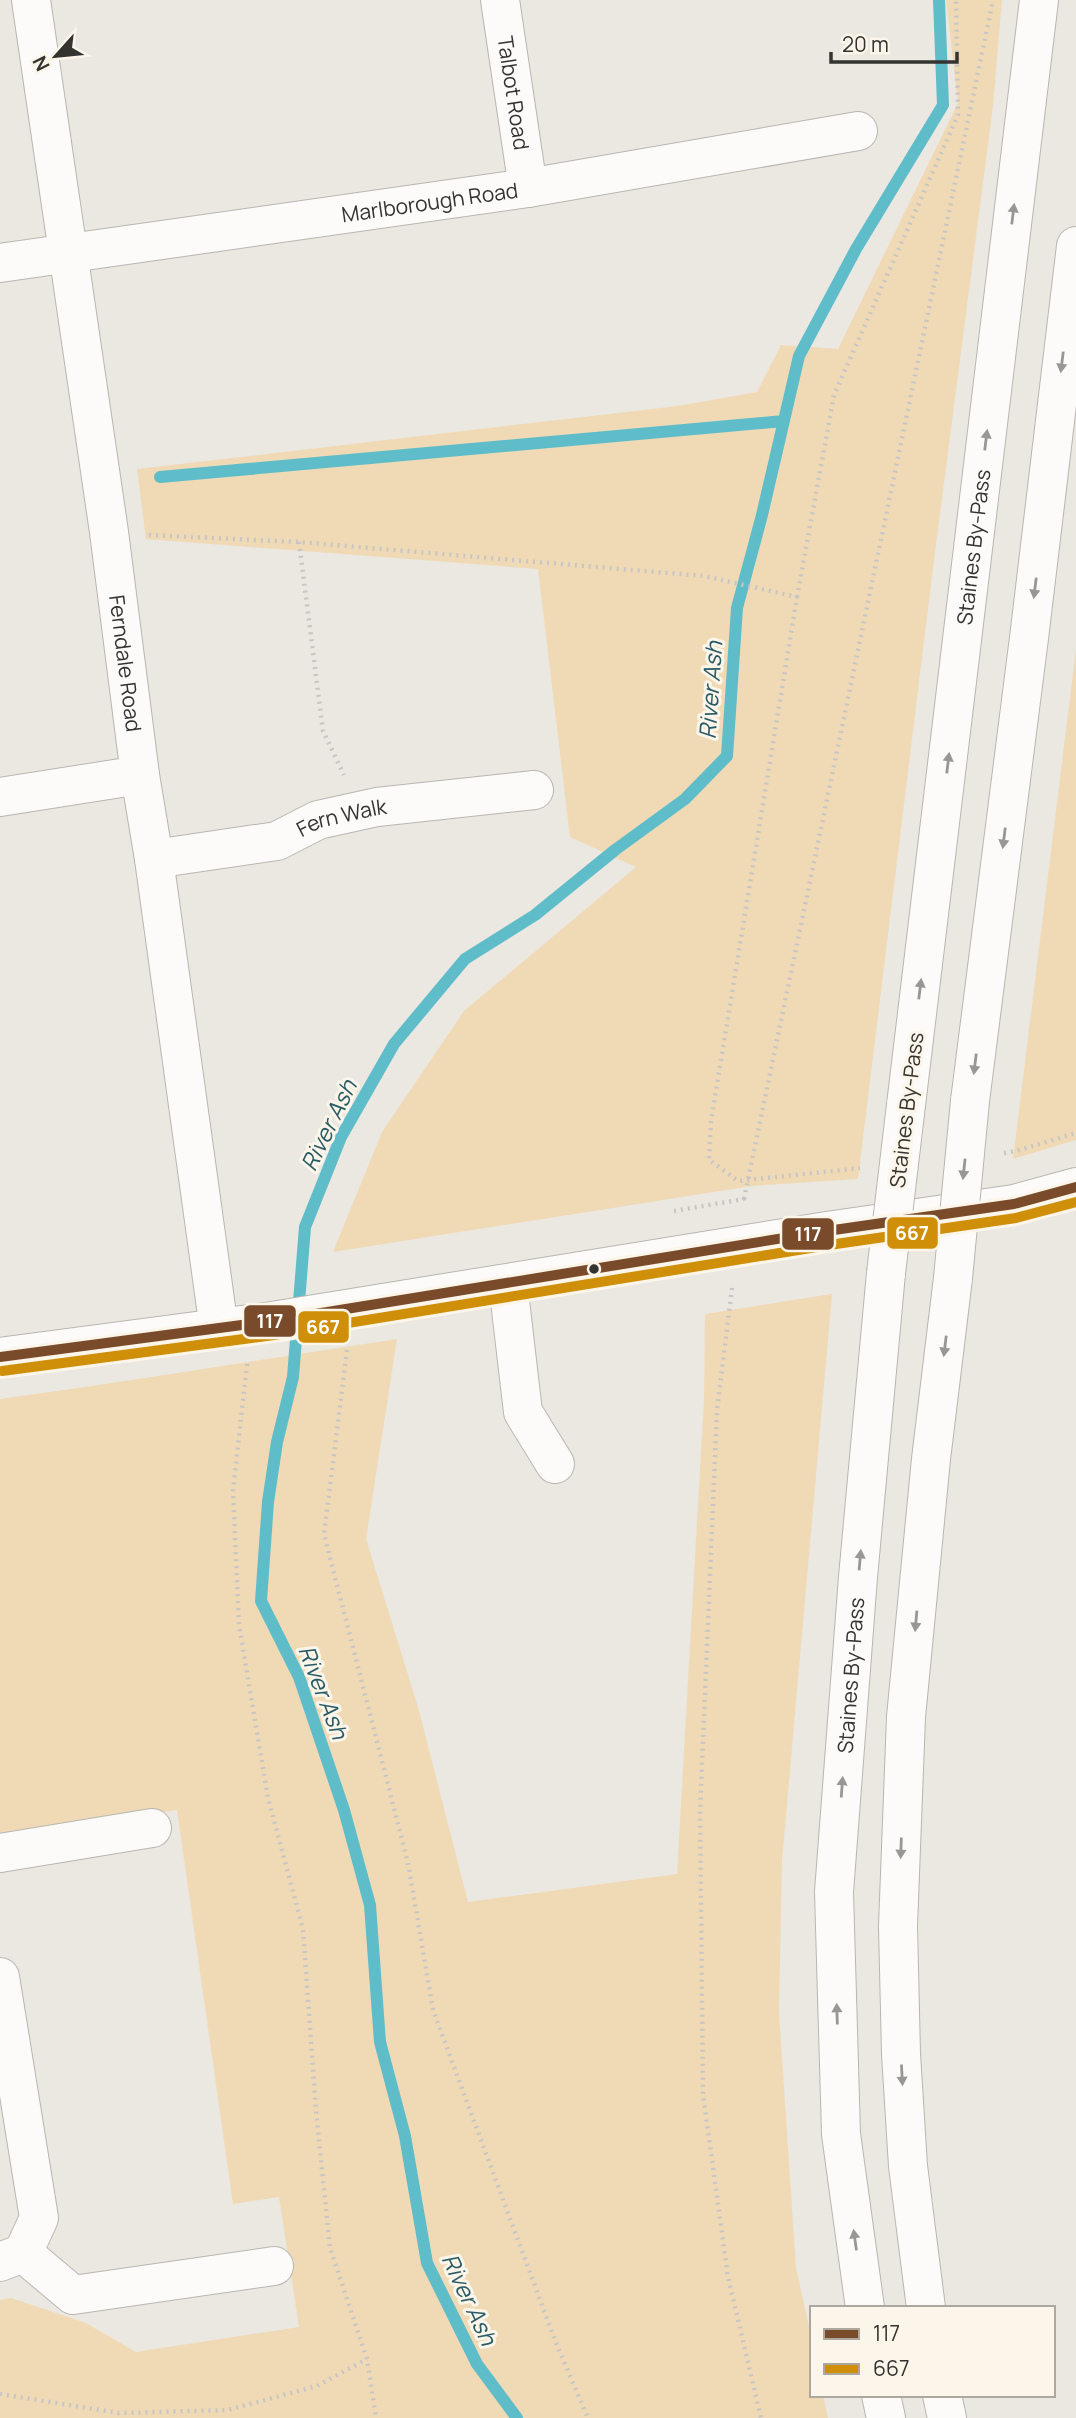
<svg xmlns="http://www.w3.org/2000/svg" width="1076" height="2418" font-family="Manrope,sans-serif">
  <rect width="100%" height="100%" fill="#ebe7e1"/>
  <path fill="#f0dab6" d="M946,0H1002L993,106L934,560L858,1179L752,1186L333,1252L382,1132L464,1011L636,867L570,837L538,569L146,539L137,469L678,406L757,392L781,345L838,349L958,103Z
    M1076,649V1140L1013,1159Z
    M832,1294L782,1861L779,2012L796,2268L812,2340V2395H823L828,2418H0V2300L11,2298L86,2323L136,2352L299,2327L279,2197L233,2204L177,1810L0,1838V1399C133,1381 264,1359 397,1339L366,1539L418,1707L468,1902L677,1874L704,1399L705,1314Z"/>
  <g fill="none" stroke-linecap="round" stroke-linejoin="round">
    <path stroke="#5fbdca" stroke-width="12" d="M160,477L784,421
      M517,2418L477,2364L427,2263L405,2136L380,2042L370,1905L344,1810L299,1677L261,1601L268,1502L277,1442L293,1377L305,1227L341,1137L394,1044L465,959L535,915L615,850L685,799L727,756L737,608L762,515L799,356L856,249L943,105L939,0"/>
    <g stroke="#b9b6b1" stroke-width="40">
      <g id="minor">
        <path id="s1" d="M31,0L109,532L140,775L154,859L219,1329"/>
        <path id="s2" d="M500,0L528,188"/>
        <path id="s3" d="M0,263L528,188L858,131"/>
        <path d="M0,797L140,775"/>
        <path id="s4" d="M154,859L277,841L318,820L377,807L534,790"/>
        <path d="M508,1284L523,1412L555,1464"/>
        <path d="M0,1357L272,1321L827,1231L1014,1204L1076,1187"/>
        <path d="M0,1853L152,1828"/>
        <path d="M0,1977L39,2218L23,2253L0,2262"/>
        <path d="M23,2253L73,2295L274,2266"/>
      </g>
    </g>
    <g stroke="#b9b6b1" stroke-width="40">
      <g id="highway">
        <path d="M970,1101L1029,638L1076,246"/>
        <path id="s5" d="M906,1105L1039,0"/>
        <path id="s6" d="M865,2308L841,2134L834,1892L858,1577L886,1273"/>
        <path d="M926,2308L908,2166L901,2054L898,1926L906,1717L931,1459L953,1278"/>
        <path d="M881,2395L886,2418"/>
        <path d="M942,2395L947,2418"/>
      </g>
    </g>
    <path stroke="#c8c6c4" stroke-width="4.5" stroke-dasharray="2 5" stroke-linecap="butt" d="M149,535L299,542L704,576L797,597L711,1121L709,1160L738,1181L860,1168
      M299,542L323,731L344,775
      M797,597L834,395L958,115L956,0
      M1004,1153L1016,1151L1076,1133
      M744,1199L993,0
      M674,1211L744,1199L743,1203
      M732,1288L717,1410L700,1812L703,2094L728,2277L761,2418
      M347,1350L324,1534L408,1863L433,2010L556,2343L588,2418
      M247,1364L233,1491L239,1625L268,1798L303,1929L316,2111L330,2248L367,2359L376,2418
      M0,2394L119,2413L228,2410L317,2386L367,2359"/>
    <use href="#minor" stroke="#fcfbfa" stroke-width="38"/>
    <use href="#highway" stroke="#fcfbfa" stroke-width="38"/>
    <g stroke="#b9b6b1" stroke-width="40" stroke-linecap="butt">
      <path id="highway-bridge" d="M886,1273L906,1105
        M953,1278L970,1101"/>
    </g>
    <use href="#highway-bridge" stroke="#fcfbfa" stroke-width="38"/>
    <g stroke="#fcf5ea" stroke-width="16">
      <path id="bus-1" d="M0,1357L272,1321L827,1231L1014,1204L1076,1187"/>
    </g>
    <g stroke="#fcf5ea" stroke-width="16">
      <path id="bus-2" d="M2,1371L274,1335L829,1245L1016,1218L1076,1202"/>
    </g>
    <use href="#bus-1" stroke="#7a4b2a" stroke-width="10"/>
    <use href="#bus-2" stroke="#d08f09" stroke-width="10"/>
  </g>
  <defs><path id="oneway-solid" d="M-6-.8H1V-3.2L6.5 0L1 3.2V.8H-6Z" transform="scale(1.75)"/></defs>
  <g fill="#989794">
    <use href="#oneway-solid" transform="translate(1013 214) rotate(-83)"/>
    <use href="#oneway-solid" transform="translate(1062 362) rotate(97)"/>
    <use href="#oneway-solid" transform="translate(986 440) rotate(-83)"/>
    <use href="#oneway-solid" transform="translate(1035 588) rotate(97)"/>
    <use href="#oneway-solid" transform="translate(948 763) rotate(-83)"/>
    <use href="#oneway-solid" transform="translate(1004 838) rotate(97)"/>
    <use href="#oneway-solid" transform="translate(920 989) rotate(-83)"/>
    <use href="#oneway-solid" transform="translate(975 1064) rotate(97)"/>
    <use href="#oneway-solid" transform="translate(964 1169) rotate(96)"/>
    <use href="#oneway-solid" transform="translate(945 1346) rotate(97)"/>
    <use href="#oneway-solid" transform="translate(860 1560) rotate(-85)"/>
    <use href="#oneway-solid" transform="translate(916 1621) rotate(95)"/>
    <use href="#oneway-solid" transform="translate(842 1787) rotate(-86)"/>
    <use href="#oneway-solid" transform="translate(901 1848) rotate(92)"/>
    <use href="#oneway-solid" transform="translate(837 2014) rotate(-92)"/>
    <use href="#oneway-solid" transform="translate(902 2075) rotate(87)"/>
    <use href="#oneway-solid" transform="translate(855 2240) rotate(-98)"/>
  </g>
  <circle fill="#35332f" stroke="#fcf5ea" stroke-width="2.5" cx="594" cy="1269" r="6"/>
  <g text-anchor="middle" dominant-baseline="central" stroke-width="6" stroke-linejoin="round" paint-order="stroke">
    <g font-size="21" fill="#35332f" stroke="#fcf5ea">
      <text stroke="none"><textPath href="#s2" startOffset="94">Talbot Road</textPath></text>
      <text stroke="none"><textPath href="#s3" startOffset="434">Marlborough Road</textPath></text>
      <text stroke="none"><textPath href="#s5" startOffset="562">Staines By-Pass</textPath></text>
      <text stroke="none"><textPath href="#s1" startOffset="670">Ferndale Road</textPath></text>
      <text stroke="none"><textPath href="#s4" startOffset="194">Fern Walk</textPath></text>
      <text transform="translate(906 1110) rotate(-83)">Staines By-Pass</text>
      <text stroke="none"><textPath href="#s6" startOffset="635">Staines By-Pass</textPath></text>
    </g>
    <g font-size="23" font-style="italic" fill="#285b65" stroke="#fcf5ea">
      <text transform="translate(710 690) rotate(-86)">River Ash</text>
      <text transform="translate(328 1125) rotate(-64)">River Ash</text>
      <text transform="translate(324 1692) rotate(69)">River Ash</text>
      <text transform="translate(470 2299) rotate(65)">River Ash</text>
    </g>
  </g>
  <g stroke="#fcf5ea" stroke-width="2.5">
    <rect x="886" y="1216" width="53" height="34" rx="7" fill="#d08f09"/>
    <rect x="781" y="1217" width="54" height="34" rx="7" fill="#7a4b2a"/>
    <rect x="243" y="1304" width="54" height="34" rx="7" fill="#7a4b2a"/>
    <rect x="297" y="1310" width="53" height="34" rx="7" fill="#d08f09"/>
  </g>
  <g font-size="19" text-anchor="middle" font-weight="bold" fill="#fff">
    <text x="912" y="1240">667</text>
    <text x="808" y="1241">117</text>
    <text x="270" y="1328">117</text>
    <text x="323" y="1334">667</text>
  </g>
  <rect x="810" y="2306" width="245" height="91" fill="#fcf5ea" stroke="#aca79f" stroke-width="2"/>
  <rect x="824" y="2329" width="35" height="10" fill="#7a4b2a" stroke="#aca79f" stroke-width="2"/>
  <text x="873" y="2341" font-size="21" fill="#35332f">117</text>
  <rect x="824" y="2364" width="35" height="10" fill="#d08f09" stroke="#aca79f" stroke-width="2"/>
  <text x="873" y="2376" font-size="21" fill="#35332f">667</text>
  <g transform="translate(56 56) rotate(243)" stroke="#fcf5ea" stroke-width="5" paint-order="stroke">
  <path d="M0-5L12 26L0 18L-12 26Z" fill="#35332f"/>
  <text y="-10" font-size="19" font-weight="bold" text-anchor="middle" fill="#35332f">N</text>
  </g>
  <path d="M831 52v10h126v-10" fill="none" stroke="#35332f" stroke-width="3.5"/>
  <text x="842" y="52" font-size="21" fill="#35332f" stroke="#fcf5ea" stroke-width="5" paint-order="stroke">20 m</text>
</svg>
